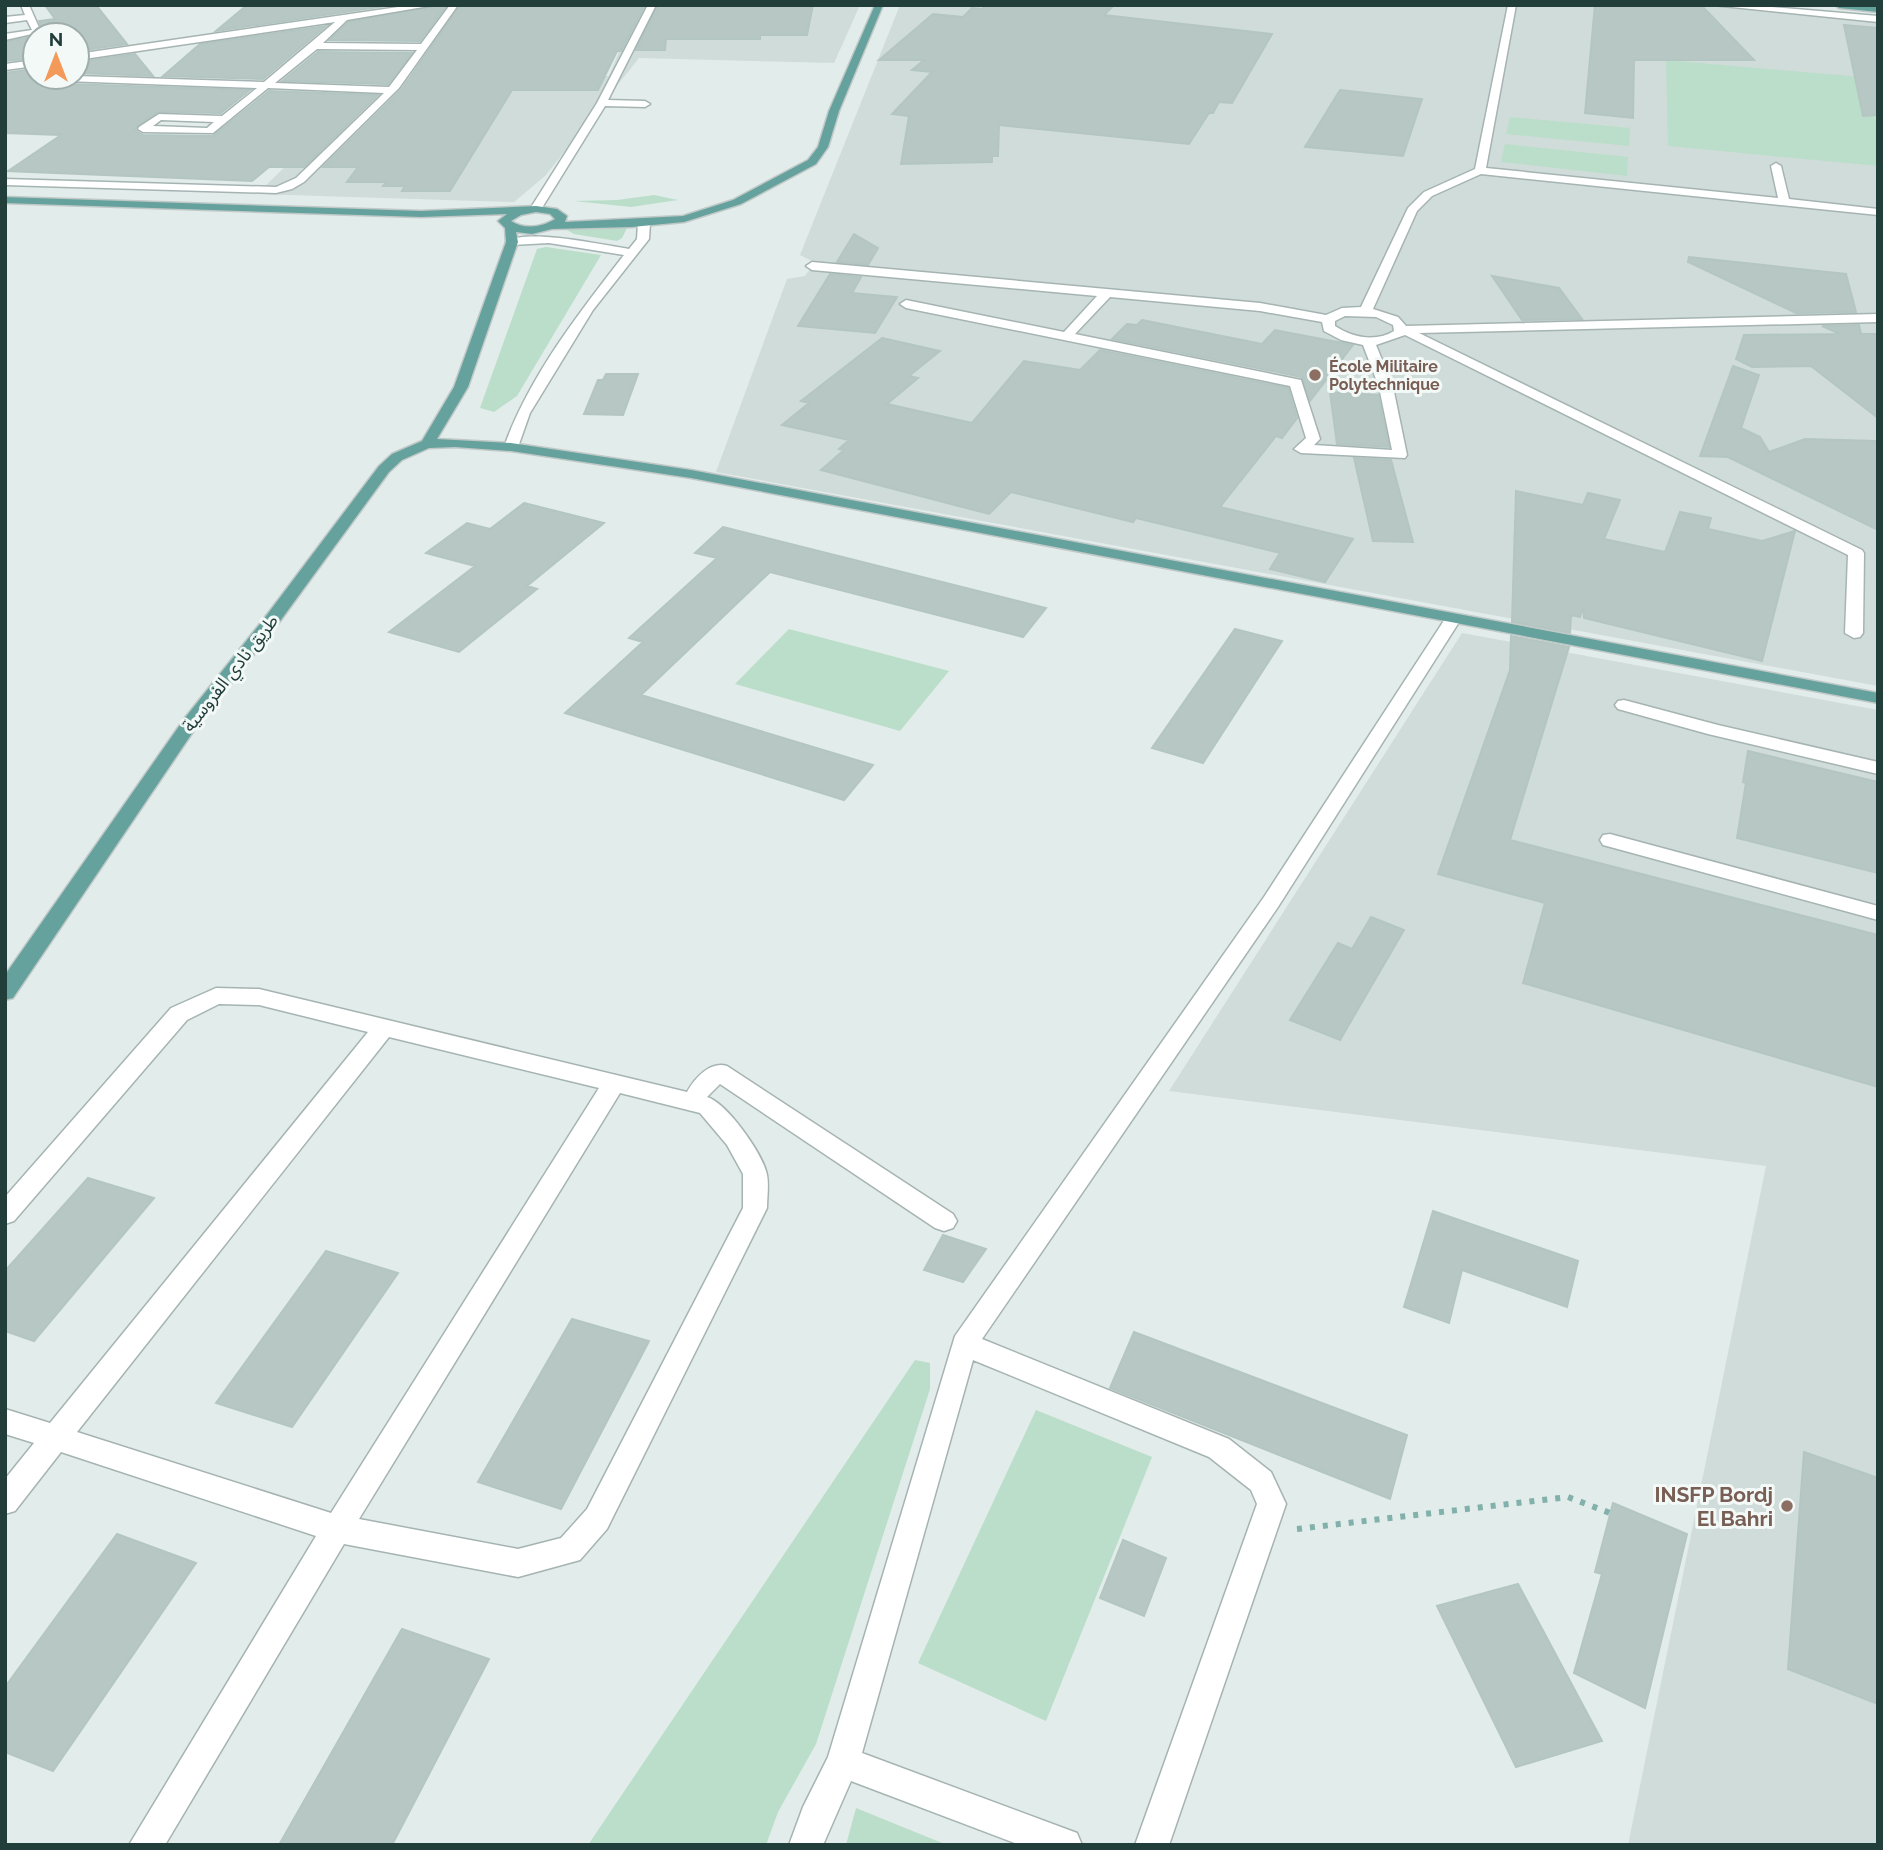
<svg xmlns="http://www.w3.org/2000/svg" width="1883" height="1850" font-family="Raleway,'Noto Sans Arabic',sans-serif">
  <rect width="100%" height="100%" fill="#e2ecea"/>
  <path fill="#d0dcd9" d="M638,5H860L834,63L639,58L545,176L514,202L257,194L376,78L609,76Z
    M900,5H1760L1878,16V686L716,472L787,279L805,276L812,266V261L800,255Z
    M1462,633L1878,710V1845H1628L1766,1166L1169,1091Z"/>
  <path fill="#bbdeca" d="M1666,60L1862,77L1878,129V166L1668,146Z
    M1510,117L1630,128L1629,146L1506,134Z
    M1505,144L1628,157L1627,176L1501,162Z
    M654,195L678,200L631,207L574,201L617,200Z
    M628,226L622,238L617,241L574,234L565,229Z
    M546,247L601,255L517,396L494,412L480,408L537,249Z
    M789,629L949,671L900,731L735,684Z
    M915,1360L930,1363V1389L816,1744L778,1812L766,1845H588Z
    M1036,1410L1152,1457L1046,1721L918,1663Z
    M856,1808L947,1845H846Z"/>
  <path fill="#b7c7c3" stroke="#b4c6c2" stroke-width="2" d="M45,5H96L127,44L77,51V35H40L43,31L39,21L55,19Z
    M247,5H392L216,31Z
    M437,5H447L420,41L329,40L348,22Z
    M460,5H645L621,51H617L598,90H512L450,191H402L405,186H383L386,182H347L358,167H323L401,90Z
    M658,5H813L807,35H760V39H666L665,50H636Z
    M987,5H1114L1104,15L1272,34L1232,103L1219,102L1213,113H1209L1189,144L999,125L998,156H992V162L901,164L909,116L892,114L932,72L912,70L924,60H879L933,14L963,17L972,8L982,9Z
    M1595,5H1701L1754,60H1634L1633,118L1585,113Z
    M1844,25L1878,28V115L1863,116Z
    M326,26L263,79L163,76L200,44Z
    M35,36V58L5,61V42Z
    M318,52L412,53L388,84L282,81Z
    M135,54L153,76L77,73V62Z
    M35,69L30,78L37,83L250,90L221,113L158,112L137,126L135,130L143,135L213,136L269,91L378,95L304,167H269L252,181L8,171L61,135L5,133V73Z
    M1340,90L1422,99L1403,156L1305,147Z
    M854,234L878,248L868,265L837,262Z
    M1689,257L1846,274L1856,312L1796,313L1688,262Z
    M830,274L861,277L852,293L897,297L875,333L798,326Z
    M1492,276L1559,288L1582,319L1522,320Z
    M1142,320L1262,344L1275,330L1353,345L1310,401L1302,377L1112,339L1127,324L1137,325Z
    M1859,325L1861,334H1878V418L1811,366L1752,367L1736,359L1744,335L1840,334L1822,326Z
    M882,338L940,351L909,376L918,378L887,404L972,423L1024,361L1080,370L1100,350L1288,388L1297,418L1282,438L1276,436L1220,507L1353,539L1325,582L1270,569L1280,553L1136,518L1133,522L1011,492L989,514L821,470L844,450L839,449L849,440L782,425L809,403L801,401Z
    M1733,366L1759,375L1741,428L1760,437L1769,452L1805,439L1877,441L1878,530L1728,457L1700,456Z
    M606,374H638L623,415L584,414L598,380H603Z
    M1330,392L1378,395L1389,447L1337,444Z
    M1354,458L1391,460L1413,542L1373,541Z
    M1516,491L1583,505L1588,493L1620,500L1604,539L1665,552L1680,512L1711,518L1708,529L1762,541L1795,531L1762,661L1584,618L1583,607L1580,617L1571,615L1570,633L1512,622Z
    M524,503L604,523L527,586L537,589L459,652L389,632L475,566L426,553L467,523L490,529Z
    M723,527L1046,608L1023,637L770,572L641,695L873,765L844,800L565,713L643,642L629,638L717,558L695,553Z
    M1235,629L1282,641L1203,763L1152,748Z
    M1511,636L1569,647L1510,840L1878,935V1087L1523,983L1545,903L1438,874L1510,670Z
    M1748,751L1878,782V873L1737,838L1746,783L1743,782Z
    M1371,917L1404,930L1340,1040L1290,1020L1338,943L1352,949Z
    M88,1178L154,1198L34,1341L5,1331V1271Z
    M1433,1211L1578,1261L1567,1307L1462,1270L1449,1323L1404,1307Z
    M943,1235L986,1249L963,1282L924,1270Z
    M326,1251L398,1273L292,1427L216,1403Z
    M572,1319L649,1341L561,1509L478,1482Z
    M1134,1332L1407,1435L1390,1499L1110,1388Z
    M1804,1452L1878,1478V1704L1788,1669Z
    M1613,1503L1687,1534L1645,1708L1574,1673L1602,1574L1595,1572Z
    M117,1534L196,1563L53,1771L5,1752V1687Z
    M1123,1540L1166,1558L1144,1616L1100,1598Z
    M1518,1584L1602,1741L1516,1767L1437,1606Z
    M402,1629L489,1659L392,1845H279Z"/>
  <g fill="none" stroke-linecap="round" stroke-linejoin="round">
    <g stroke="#a5b4b2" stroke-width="3">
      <path id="minor" d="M21,5H29L41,32L5,40V34L32,30L27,20L5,23V17L25,15Z
        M412,5H435L347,20L323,43L421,44L450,5H458L399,88L304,182L292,189L276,193L5,185V179L276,187L296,178L384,93L268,88L213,133L143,132L138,129L139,127L159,114L222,116L257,88L37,80L32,77L35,75V77L77,76L264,82L335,22L77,60V54ZM317,49L417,50L389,87L275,83ZM161,120L214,122L207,128L153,126Z
        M648,5H656L608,100L645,101L650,104L645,107L605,106L540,211H532L530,209L597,103Z
        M1508,5H1516L1486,168L1778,198L1771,166L1776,163L1781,166L1789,199L1878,209V215L1481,174L1432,196L1417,211L1373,309L1398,317L1406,326L1878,314V322L1419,333L1862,550L1864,553L1863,633L1860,637L1854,638L1845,633L1848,555L1405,335L1376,345L1393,387L1407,455L1405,458L1301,453L1294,449L1306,438L1290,386L906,308L900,304L906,300L1064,332L1097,296L812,270L806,266L812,262L1260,303L1326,315L1342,308L1361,307L1408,208L1424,192L1475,169ZM1110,297L1260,311L1322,322L1324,331L1341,340L1363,345L1379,387L1392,450L1314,445L1320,439L1301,380L1075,334ZM1345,316L1376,317L1393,325L1394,331C1376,342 1353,338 1335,326V321Z
        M1713,5H1749L1878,16V22Z
        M35,60V66L5,70V64Z
        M644,220L650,223L649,239L593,310L530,413L518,447L516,450H506L504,447C529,377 578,314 624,255L549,243L512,245L506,242C526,228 603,245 629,249L637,239L638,223Z
        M1453,614L1461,619L1278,907L982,1339L1229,1439L1271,1472L1286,1504L1169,1845H1135L1257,1504L1251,1490L1209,1457L973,1360L862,1753L1077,1833L1082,1845H1020L851,1781L823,1845H789L803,1807L828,1757L955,1336L1264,897L1445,619Z
        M1624,700L1718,725L1878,762V774L1708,734L1618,709L1615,705L1618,701Z
        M1610,834L1878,906V920L1603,845L1600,840L1603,835Z
        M216,988L259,989L687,1092C695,1078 710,1061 727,1066L953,1214L957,1221L953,1228L944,1231L935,1228L720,1084L707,1097C727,1103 763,1154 767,1175C769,1185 767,1198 767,1208L607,1529L580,1560L518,1577L344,1544L165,1845H129L316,1536L61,1452L15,1511L5,1514V1479L34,1443L5,1434V1409L50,1423L368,1032L259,1005L219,1004L187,1020L14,1221L5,1224V1197L171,1008ZM389,1037L599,1088L331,1513L77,1432ZM620,1093L700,1113L727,1145L743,1174V1208L587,1509L561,1538L518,1549L359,1519Z"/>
    </g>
    <g stroke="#c1c9c8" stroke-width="3">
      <path id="major" d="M875,5H883L839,111L828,147L816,164L741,204L684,222L632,227L552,229L532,234L516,232L518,242L468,387L437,439L511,443L691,470L1878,693V703L691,478L511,451L455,447L429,448L402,460L389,472L275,628L197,726L13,998L5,1000V975L184,719L263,620L379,466L392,454L422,441L454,387L506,242L505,228L498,221L507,214L421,217L5,203V197L421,211L536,206L557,209L567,216L565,222L683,216L733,200L808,160L818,147L829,111ZM536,212L550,214L555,219C542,227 525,230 511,221L521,215Z
        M1835,5L1878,6V12L1839,8Z"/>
    </g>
    <path stroke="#82b0aa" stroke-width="6" stroke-dasharray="5 8" stroke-linecap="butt" d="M1297,1529L1568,1497L1610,1513"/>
    <use href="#minor" fill="#fff" fill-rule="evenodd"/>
    <use href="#major" fill="#66a29d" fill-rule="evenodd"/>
  </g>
  <g fill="#8d6e63" stroke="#f3f9f7" stroke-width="2.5">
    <circle cx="1315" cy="375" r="7"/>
    <circle cx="1787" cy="1506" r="7"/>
  </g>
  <g text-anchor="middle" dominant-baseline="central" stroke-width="6" stroke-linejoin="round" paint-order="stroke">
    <g font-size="16" font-weight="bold" fill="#785e54" stroke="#f3f9f7" text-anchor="start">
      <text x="1329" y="366">École Militaire<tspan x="1329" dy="18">Polytechnique</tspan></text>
    </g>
    <g font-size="18" fill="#223e3b" stroke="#f3f9f7">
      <text transform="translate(230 673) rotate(-52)">طريق نادي الفروسية</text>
    </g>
    <g font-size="21" font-weight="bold" fill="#785e54" stroke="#f3f9f7" text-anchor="end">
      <text x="1773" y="1494">INSFP Bordj<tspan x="1773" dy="24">El Bahri</tspan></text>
    </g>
  </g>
  <rect width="1883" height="1850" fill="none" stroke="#223e3b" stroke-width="14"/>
  <g transform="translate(56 56)"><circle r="33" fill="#f3f9f7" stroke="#9faeac" stroke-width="2"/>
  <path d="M0-5L12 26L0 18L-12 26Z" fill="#f39a5a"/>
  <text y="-10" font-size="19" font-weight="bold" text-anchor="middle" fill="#223e3b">N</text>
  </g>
</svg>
